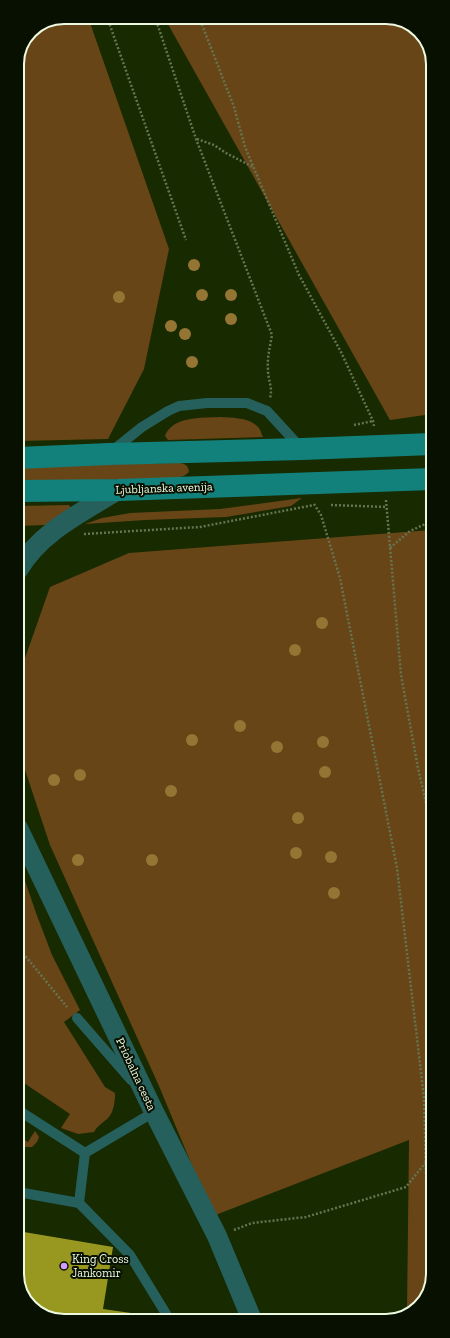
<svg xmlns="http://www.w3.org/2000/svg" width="450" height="1338" font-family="'Zilla Slab',serif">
  <rect width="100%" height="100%" fill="#182a00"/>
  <path fill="#684517" d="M64,17H88L169,249L144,369L108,439L18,441L17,61L31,31Z
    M164,17H389L417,29L431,52L432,414L390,420Z
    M220,417C231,418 248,417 257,426C260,428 261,433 263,437L168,440L165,436C172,416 202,418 220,417Z
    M180,463C185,464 188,465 189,472L184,476L174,478L18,482V466Z
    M302,498L291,506L226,517L145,520L85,524L102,518L130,513L220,509Z
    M69,505L71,508L45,525L18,526V506Z
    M432,530L433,1274L423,1303L407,1313L409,1140L213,1216L159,1086L50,845L18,749V678L50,587L129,553Z
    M18,860L36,913L52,955L80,1010L64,1022L105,1087L115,1093C115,1101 114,1112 108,1118C103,1123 98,1125 94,1132L78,1134L61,1128L70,1114L18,1079Z
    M35,1131L39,1137L37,1142L32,1147H25L18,1142V1136L28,1142Z"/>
  <path fill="#989821" d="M18,1231L113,1247L103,1309L152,1316L151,1320L61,1321L33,1309L19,1286Z"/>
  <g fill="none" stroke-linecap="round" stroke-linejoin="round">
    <path stroke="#657551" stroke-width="2.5" stroke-dasharray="2 2" stroke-linecap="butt" d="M107,17L186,240
      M155,17L196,139L272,335C270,347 267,357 268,370C268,380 273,388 270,398
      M199,17L234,107L245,147L299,275L341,352L373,421L374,426
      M197,139L214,145L226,153L253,167
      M354,425L373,421
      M386,500L401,675L418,768L432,829
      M314,504L321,515L340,578L397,868L424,1098L429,1286
      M331,505L387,507
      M84,534L200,527L314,505
      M390,548L410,531L432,521
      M18,947L67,1007
      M234,1230L252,1223L306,1217L406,1187L426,1162L433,1155"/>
    <path stroke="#26605c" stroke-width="10" d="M112,451L142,427L168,411L179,406L207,403H247L267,411L301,448
      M77,1018L131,1080
      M18,1110L85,1153L154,1112
      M85,1153L79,1203L130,1255L168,1317L169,1320
      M18,1192L79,1203"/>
    <path stroke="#26605c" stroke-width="20" d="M18,570C40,532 82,512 118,490
      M18,828L154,1112L217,1236L252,1320"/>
    <path stroke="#12817c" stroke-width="22" d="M18,458L109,454L302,449L432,444
      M18,491L118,490L432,479"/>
  </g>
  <g fill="#947533">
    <circle cx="194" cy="265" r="6"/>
    <circle cx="202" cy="295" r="6"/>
    <circle cx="231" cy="295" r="6"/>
    <circle cx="119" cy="297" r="6"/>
    <circle cx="231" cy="319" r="6"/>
    <circle cx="171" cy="326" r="6"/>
    <circle cx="185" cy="334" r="6"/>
    <circle cx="192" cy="362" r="6"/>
    <circle cx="322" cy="623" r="6"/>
    <circle cx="295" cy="650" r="6"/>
    <circle cx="240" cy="726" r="6"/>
    <circle cx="192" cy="740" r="6"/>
    <circle cx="323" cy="742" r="6"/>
    <circle cx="277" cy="747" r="6"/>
    <circle cx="325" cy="772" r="6"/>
    <circle cx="80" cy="775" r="6"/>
    <circle cx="54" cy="780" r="6"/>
    <circle cx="171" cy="791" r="6"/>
    <circle cx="298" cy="818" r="6"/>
    <circle cx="296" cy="853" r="6"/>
    <circle cx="331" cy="857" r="6"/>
    <circle cx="78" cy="860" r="6"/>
    <circle cx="152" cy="860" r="6"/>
    <circle cx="334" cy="893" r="6"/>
  </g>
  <circle fill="#d39cfc" stroke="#081002" stroke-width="1.5" cx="64" cy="1266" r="4"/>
  <g text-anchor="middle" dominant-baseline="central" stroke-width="4" stroke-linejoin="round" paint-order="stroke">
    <g font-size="12" fill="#edfae1" stroke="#081002">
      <text transform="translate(164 488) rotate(-2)">Ljubljanska avenija</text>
      <text transform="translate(136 1074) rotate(65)">Priobalna cesta</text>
    </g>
    <g font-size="12" fill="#edfae1" stroke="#081002" text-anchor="start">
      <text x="72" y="1259">King Cross<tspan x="72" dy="14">Jankomir</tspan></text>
    </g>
  </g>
  <path d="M0 0H450V1338H0ZM64 24H386A40 40 0 0 1 426 64V1274A40 40 0 0 1 386 1314H64A40 40 0 0 1 24 1274V64A40 40 0 0 1 64 24Z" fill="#081002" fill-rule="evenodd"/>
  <path fill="none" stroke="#edfae1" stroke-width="2" d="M64 24H386A40 40 0 0 1 426 64V1274A40 40 0 0 1 386 1314H64A40 40 0 0 1 24 1274V64A40 40 0 0 1 64 24Z"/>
</svg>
